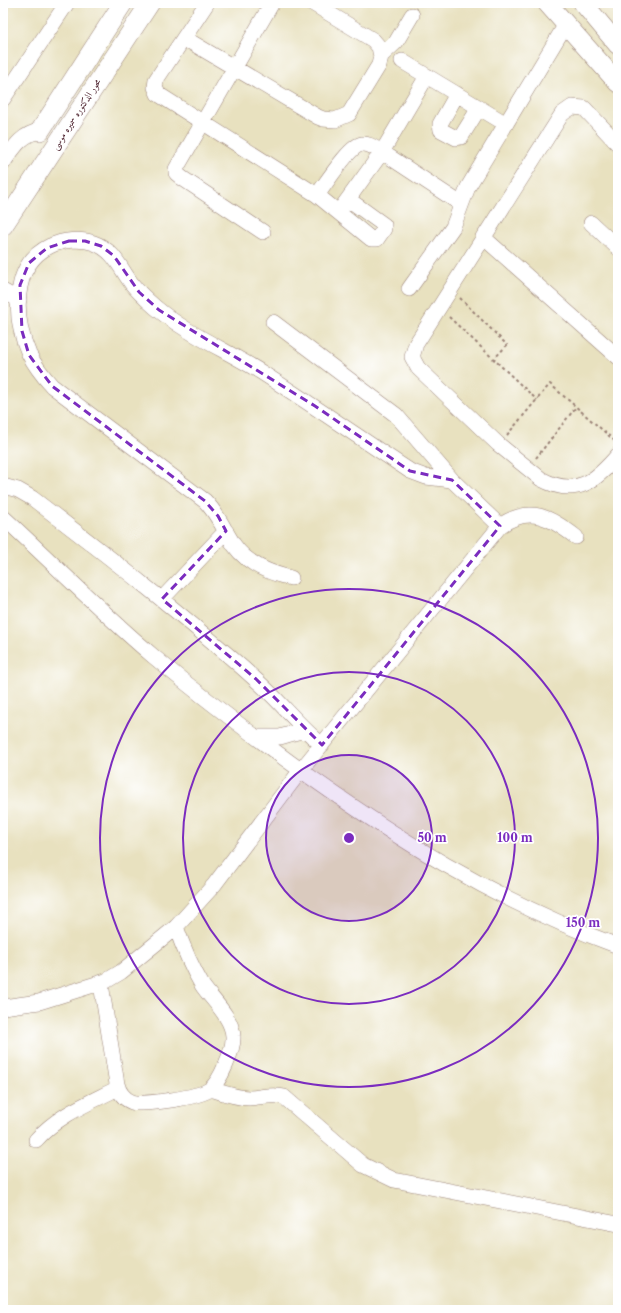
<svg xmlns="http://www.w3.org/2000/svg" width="621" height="1313" font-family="'Libre Caslon Text',Amiri,serif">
  <rect width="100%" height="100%" fill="#fff"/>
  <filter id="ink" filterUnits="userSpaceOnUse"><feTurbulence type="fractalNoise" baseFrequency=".025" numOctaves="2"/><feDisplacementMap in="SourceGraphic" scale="8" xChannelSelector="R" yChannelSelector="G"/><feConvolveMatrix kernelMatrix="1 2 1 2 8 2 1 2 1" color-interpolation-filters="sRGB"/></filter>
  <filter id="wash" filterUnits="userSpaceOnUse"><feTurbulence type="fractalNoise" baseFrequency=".012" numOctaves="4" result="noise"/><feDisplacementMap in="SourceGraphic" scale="16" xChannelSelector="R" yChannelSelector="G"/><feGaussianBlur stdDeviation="0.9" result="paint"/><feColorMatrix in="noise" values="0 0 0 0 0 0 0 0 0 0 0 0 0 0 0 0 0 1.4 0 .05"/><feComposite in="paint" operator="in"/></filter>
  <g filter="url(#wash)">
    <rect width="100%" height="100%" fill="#e8e1bf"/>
  </g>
  <g filter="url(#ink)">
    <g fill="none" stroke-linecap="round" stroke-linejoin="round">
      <g stroke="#998075" stroke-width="16">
        <path id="minor" d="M207,3L156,80L155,87L158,94L317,195L371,239H377L384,229V225L348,199
          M184,38L318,117L323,119L335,120L349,114L379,65L381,56L379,47L373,40L312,3
          M381,56L396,42L412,15
          M402,61L506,124
          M457,94L440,124L441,130L456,138L461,137L479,108
          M3,99L67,3
          M618,144L584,108L572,107L562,114L416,344L412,357L418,368L498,444L541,479C576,498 596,481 618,455
          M3,163C13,149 21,134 40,131
          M317,195C325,185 350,145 362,144C369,143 376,149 382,152L461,204
          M343,206L382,152L427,76
          M591,223L618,248
          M263,232L182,178L176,173V169L272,3
          M483,237L618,357
          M409,289L453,227L468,187L566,24
          M3,291L19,300
          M273,322L396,415L452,480L500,526
          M3,486L18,490L32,498C108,556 184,615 255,679C279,700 298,725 322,745
          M3,517C53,563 101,612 153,656C197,693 242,727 288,761C393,837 495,901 618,946
          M291,578C269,573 247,564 234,545C224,530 218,514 205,501L52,386C43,376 35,366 29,354C14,320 10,265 50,246C63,240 80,238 94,243C114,250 120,268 132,284C139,293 147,300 155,307C187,334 226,350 261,372C311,404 360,438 410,471L426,477L452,480
          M162,599L226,531
          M256,737H280L304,730
          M101,984L117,1084C119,1092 124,1099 132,1102C142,1106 199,1097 209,1090C220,1083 234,1049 233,1036C232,1017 212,1000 202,985C191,966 183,947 176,927
          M3,1007L39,1002L106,981L121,972L176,927L214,885L301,770L500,526C530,505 550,517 576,537
          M211,1089C223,1093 236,1098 249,1098C261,1098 271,1093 284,1097L363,1165L394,1180L618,1224
          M36,1140C58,1115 89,1103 118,1088"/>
      </g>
      <g stroke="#998075" stroke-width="20">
        <path id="major" d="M547,3L618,83
          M583,3L618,45
          M40,131L123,3
          M3,226L150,3"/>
      </g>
      <path stroke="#998075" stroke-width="2" stroke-dasharray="3 3" stroke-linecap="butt" d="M460,298L507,345L493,360
        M449,317L537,400
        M507,435L550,384L616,442
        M536,458L576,407"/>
      <use href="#minor" stroke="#fff" stroke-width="15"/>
      <use href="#major" stroke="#fff" stroke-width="19"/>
    </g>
  </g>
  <path fill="none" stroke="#7b2cbf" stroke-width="3" stroke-dasharray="8 5" stroke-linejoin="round" d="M69,241H85L101,246L114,256L139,292L159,310L315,406L410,471L452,480L500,526L322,745L256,679L162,599L226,531L218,516L205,501L52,386L29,355L22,331L20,285L29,263L47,248Z"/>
  <circle cx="349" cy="838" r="83" fill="#7b2cbf" fill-opacity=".12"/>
  <g fill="none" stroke="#7b2cbf" stroke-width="2">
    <circle cx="349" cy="838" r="83"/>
    <circle cx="349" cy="838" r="166"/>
    <circle cx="349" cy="838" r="249"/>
  </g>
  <g text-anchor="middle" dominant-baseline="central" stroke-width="3.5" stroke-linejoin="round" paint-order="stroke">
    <g font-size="10" fill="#4a1f2b" stroke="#fff">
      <text transform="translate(76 114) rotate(-57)">محور الدكتوره سميره موسى</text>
    </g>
  </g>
  <circle cx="349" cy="838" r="6" fill="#7b2cbf" stroke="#fff" stroke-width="2"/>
  <g font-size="12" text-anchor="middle" font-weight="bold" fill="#7b2cbf" stroke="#fff" stroke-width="3.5" stroke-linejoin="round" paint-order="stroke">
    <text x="432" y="842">50 m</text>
    <text x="515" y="842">100 m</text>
    <text x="583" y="927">150 m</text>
  </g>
  <rect width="621" height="1313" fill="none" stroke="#fff" stroke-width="16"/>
</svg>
